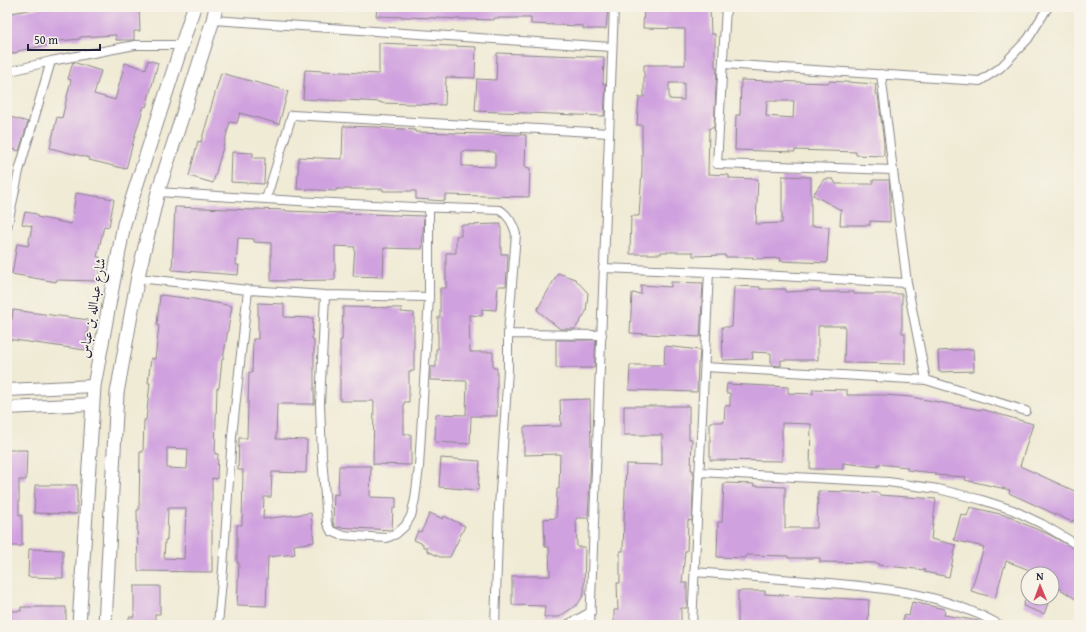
<svg xmlns="http://www.w3.org/2000/svg" width="1086" height="632" font-family="'Gentium Book Plus',Amiri,serif">
  <rect width="100%" height="100%" fill="#f7f3e8"/>
  <filter id="ink" filterUnits="userSpaceOnUse"><feTurbulence type="fractalNoise" baseFrequency=".025" numOctaves="2"/><feDisplacementMap in="SourceGraphic" scale="8" xChannelSelector="R" yChannelSelector="G"/><feConvolveMatrix kernelMatrix="1 2 1 2 8 2 1 2 1" color-interpolation-filters="sRGB"/></filter>
  <filter id="wash" filterUnits="userSpaceOnUse"><feTurbulence type="fractalNoise" baseFrequency=".012" numOctaves="4" result="noise"/><feDisplacementMap in="SourceGraphic" scale="16" xChannelSelector="R" yChannelSelector="G"/><feGaussianBlur stdDeviation="0.9" result="paint"/><feColorMatrix in="noise" values="0 0 0 0 0 0 0 0 0 0 0 0 0 0 0 0 0 1.4 0 .05"/><feComposite in="paint" operator="in"/></filter>
  <g filter="url(#wash)">
    <rect width="100%" height="100%" fill="#f0ebd5"/>
    <g id="blocks">
      <path fill="#d0a1df" fill-rule="evenodd" d="M43,7H139L140,31H134V40H116V35L80,37V39L48,42L49,45L18,51V52L7,55V14Z
        M377,7H608L606,29H583V26L531,24V18H494V20L376,16Z
        M644,7H710L711,34H715V67H717L714,128H709L708,174L729,175V178L758,179L756,224L782,223V176L811,177V226L829,227L827,263L780,261L781,258L753,259V257H725V255L693,256V252H661V254H630L631,216H639L642,171V125H637L639,97H644V65H685V29L643,28ZM669,83H684V100L669,99Z
        M379,43L476,47L475,78L446,77L445,105L381,103V102L346,100L345,101L303,99L305,70L379,74Z
        M497,53L604,57L603,84H606L604,116L475,111L477,79L496,80Z
        M148,60L158,63L146,107L144,106L135,135L126,169L89,160L90,158L50,148L57,117L62,118L71,80L68,79L73,62L101,71L94,94L115,100L125,63L146,69Z
        M221,73L288,91L279,124L240,113L237,123L230,122L213,183L189,176L198,141L201,142Z
        M741,80L829,83V81L876,84L875,94H878L884,143V156L856,155V152L827,151L795,150V152L735,150L736,115H740ZM767,101H794L793,118L766,116Z
        M7,116L28,122L19,151L7,147Z
        M343,126L376,127L415,130V132L526,135L525,167L530,168L529,197L445,195V201L416,199V191H383V189H336V191L297,189L299,157L342,159ZM462,151L495,152V167L462,166Z
        M232,152L253,153V158H265L264,184L231,182Z
        M824,179H833L836,184H873V180H889L890,193V222L870,221V225H840L841,210L813,195Z
        M76,193L114,199L109,227L104,226L97,257H100V281L56,280V282L12,274L17,244L28,246L32,226L22,224L25,212L37,214V217L71,224Z
        M175,207L255,210V209L286,210V211L424,216L422,249L384,248L383,277L353,276L355,247L335,246V280L271,281V243L254,242V239L238,238L236,265H239L238,275L172,270Z
        M501,224V254H508L506,286H498L496,310L482,309V316L469,315L470,352H493V368H497V416H471L470,444L435,442L436,414L466,415L467,381L430,380V367H436V349H438V317H440V288H446V253H456V236H461V225Z
        M558,273L575,279L588,293L586,312L575,329H560L537,310Z
        M671,282L703,283L700,337L630,333L632,293L641,294V285L671,287Z
        M734,286L760,287V289H786V292L820,290V292H854V294H902V333H905V364L844,363L845,326H818V360H781V366L771,365V353L752,352L753,359L723,360L722,327H732Z
        M160,295L194,299L232,306L223,359H222L219,388H217L215,454H218L217,479L212,478V572L138,571L137,510H139L140,452H143L144,420H146L150,383H148L151,358L155,359L159,326L157,325ZM167,448L188,449L187,469L167,468ZM168,508H186L184,559L164,558L165,540H167Z
        M258,303L284,304V317L313,318L312,339H314V404H277L276,439L307,440L306,473L272,472L271,497H264L263,519L311,513L314,542L294,545L295,554L268,557L266,606L237,605L239,563H237V525H242L243,470H238L239,438H247L249,372L252,373L253,339H258Z
        M343,307L402,308L401,312L414,313V371H409V402H404V434H411V465L373,464L374,401H340V340H342Z
        M13,310L89,320L85,350L7,339V318L12,319Z
        M556,340H596L594,368H556Z
        M665,346L700,350L699,363H698L697,392L629,390L630,365H664Z
        M973,349L974,371L939,372L938,351Z
        M727,384L788,387V393L813,394V389L847,390V395H884L911,397L981,410V409L1033,424L1020,466L1079,493V522L1073,520L1072,522L1009,493L1010,490L965,480L966,477L935,475V473L907,470V467L878,464V467L843,463V469H810L811,424L782,423V461L710,460V422H724L725,406H730V393H726Z
        M590,399L591,454L588,518H576L577,547H585L584,594L578,604L559,617H544L545,606L512,605V576H550L549,547H545L544,519L556,518L557,489H559L560,454L524,455V427L561,426L560,400Z
        M624,406H689V439H692L691,470H693V493L692,521L688,520L687,551H685L682,583H687V608H681V625H614V610H618L617,583H620V551H623L626,464L662,465V435H624Z
        M7,450H27L26,480H19V515H22V546H7Z
        M441,458L480,461L478,490L439,487Z
        M339,466H371L370,497L396,498V508H393L392,530L335,527L333,522L334,494L338,495Z
        M724,483L754,484V486L785,487V528H817L818,491L879,493V495L936,499L931,539L956,545L949,577L924,572L925,570L878,565V563L820,562V558H788V556L746,555V558L717,557L718,522H722Z
        M35,485H77V514L34,513Z
        M970,507L1013,517V519L1050,535L1079,551V601L1052,584V574H1040L1006,561L995,598L971,591L984,547L954,540L961,514L967,516Z
        M430,513L443,519L444,516L465,526L450,557H440L427,551V547H423V544L414,540L418,531L421,532Z
        M29,549L63,550V578L28,577Z
        M134,586H160V614H155V625H129V617H134Z
        M738,591H765V594L869,600L868,625L738,624Z
        M1026,598H1050L1044,614L1023,606Z
        M912,602L945,609L944,615L979,621V625H902L904,615L909,616Z
        M21,607H66V625H7V611H21Z"/>
    </g>
  </g>
  <g filter="url(#ink)">
    <use href="#blocks" fill-opacity="0" stroke="#898688" stroke-width="1"/>
    <g fill="none" stroke-linecap="round" stroke-linejoin="round">
      <g stroke="#898688" stroke-width="10">
        <path id="street" d="M726,7L717,164L893,170
          M213,20L611,47
          M723,64L980,81L1000,68L1028,39L1048,7
          M7,72L51,61L135,45H183
          M881,74L907,283L926,380
          M158,192C271,200 385,207 500,210C509,216 513,223 516,234L508,334V370L499,507L495,625
          M266,199L292,115L609,133
          M7,228L19,171L51,61
          M603,268L709,272L907,283
          M138,278L248,290L325,295L429,297
          M325,295L320,404L322,456L327,523L331,531L341,535L386,538L396,534L405,526L411,516L415,499L419,467L429,297V208
          M508,334L602,335
          M705,367L926,380L1026,411
          M699,472L888,482L938,489L982,500L1013,510L1042,524L1079,546
          M694,572C736,575 777,579 819,582C884,588 941,592 1000,625
          M218,625L223,569L232,436L248,290
          M567,625L591,612
          M590,625L614,7
          M692,625L709,272"/>
      </g>
      <g stroke="#898688" stroke-width="14">
        <path id="secondary" d="M7,390L94,386
          M7,408L93,404"/>
      </g>
      <g stroke="#898688" stroke-width="15">
        <path id="primary" d="M79,625L94,386L124,224L194,7
          M105,625L117,393L138,276L158,192L213,20L216,7"/>
      </g>
      <use href="#street" stroke="#fff" stroke-width="8"/>
      <use href="#secondary" stroke="#fff" stroke-width="12"/>
      <use href="#primary" stroke="#fff" stroke-width="13"/>
    </g>
  </g>
  <g text-anchor="middle" dominant-baseline="central" stroke-width="3.5" stroke-linejoin="round" paint-order="stroke">
    <g font-size="14" fill="#22223b" stroke="#f7f3e8">
      <text transform="translate(92 308) rotate(-80)">شارع عبدالله بن عباس</text>
    </g>
  </g>
  <rect width="1086" height="632" fill="none" stroke="#f7f3e8" stroke-width="24"/>
  <g transform="translate(1040 586) rotate(359)"><circle r="19" fill="#f7f3e8" stroke="#a29fa3"/>
  <path d="M0-3L7 15L0 10L-7 15Z" fill="#d1495b"/>
  <text y="-6" font-size="11" font-weight="bold" text-anchor="middle" fill="#22223b">N</text>
  </g>
  <path d="M28 44v6h72v-6" fill="none" stroke="#22223b" stroke-width="2"/>
  <text x="34" y="44" font-size="12" fill="#22223b" stroke="#f7f3e8" stroke-width="3" paint-order="stroke">50 m</text>
</svg>
